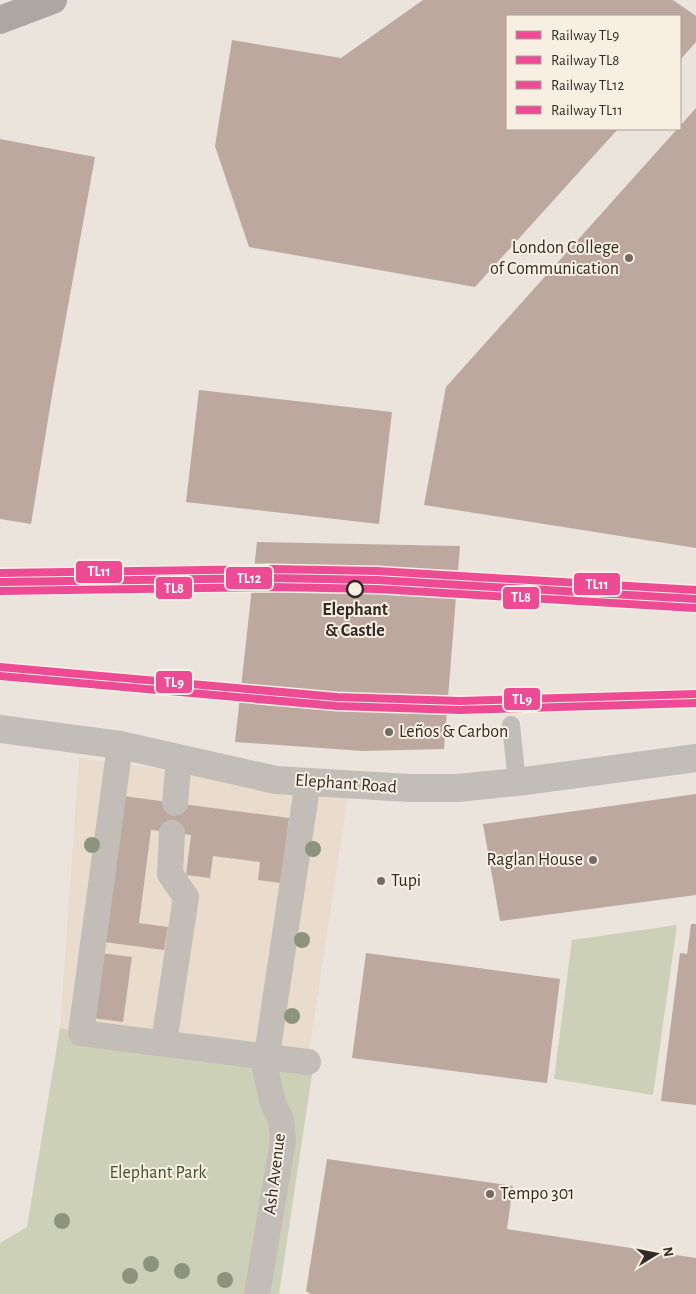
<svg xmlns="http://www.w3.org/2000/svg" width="696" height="1294" font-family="'Alegreya Sans',sans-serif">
  <rect width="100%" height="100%" fill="#eae4dd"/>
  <path fill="#cbd0b7" d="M677,925L653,1095L554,1079L572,940Z
    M60,1028L188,1055L312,1074L279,1294H0V1243L27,1227Z"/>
  <path fill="#e9dccc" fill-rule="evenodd" d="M79,758L348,795L309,1053L188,1055L60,1028ZM124,797L289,819L281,883L258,880L260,862L213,856L210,878L186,874L191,835L151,830L139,923L167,927L164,950L105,942ZM101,953L132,957L123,1022L92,1018Z"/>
  <path fill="#bda89f" d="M423,0H673L696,16V42L680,60V16H507V129H618L475,287L249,247L215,146L232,40L341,58Z
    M696,108V548L424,505L446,387Z
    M0,139L95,157L53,389L31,524L0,519Z
    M199,390L392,412L379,524L186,502Z
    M257,542L460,546L444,749L363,751L235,742Z
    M696,794V895L500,921L483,824Z
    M123,796L289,818L281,883L258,880L260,862L213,856L210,878L186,875L191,835L151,830L139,923L168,927L164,950L104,942Z
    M691,924H696V1105L661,1101L680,953L687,954Z
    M101,953L132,957L123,1022L92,1018Z
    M366,953L560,979L547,1083L352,1058Z
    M327,1159L513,1186L507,1229L696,1258V1294H311L306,1291Z"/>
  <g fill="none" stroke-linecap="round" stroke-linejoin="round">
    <path stroke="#c3bdb7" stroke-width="18" d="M511,725L517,782"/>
    <path stroke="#c3bdb7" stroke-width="26" d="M120,745L81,1033L308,1062
      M175,803L179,759
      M164,1042L186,897L170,874L172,833
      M257,1294L283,1141L281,1119L273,1103L265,1068L308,781"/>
    <path stroke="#c3bdb7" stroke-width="28" d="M0,729L120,745L276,780L409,788H457L517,782L696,758"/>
    <path stroke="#aea7a1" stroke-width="28" d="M0,20L53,0"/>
    <g stroke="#f8efe3" stroke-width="11">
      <path id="rail-1" d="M0,667L337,697L460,701L696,694"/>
    </g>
    <g stroke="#f8efe3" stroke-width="11">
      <path id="rail-2" d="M0,591L271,587L377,589L695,608
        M0,676L337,706L460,710L696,703"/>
    </g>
    <g stroke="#f8efe3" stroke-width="11">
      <path id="rail-3" d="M0,582L271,578L377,580L696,599"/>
    </g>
    <g stroke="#f8efe3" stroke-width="11">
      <path id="rail-4" d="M0,573L271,569L377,571L696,590"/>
    </g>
    <use href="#rail-1" stroke="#ee4b95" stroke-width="8"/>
    <use href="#rail-2" stroke="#ee4b95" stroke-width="8"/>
    <use href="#rail-3" stroke="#ee4b95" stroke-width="8"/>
    <use href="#rail-4" stroke="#ee4b95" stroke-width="8"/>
  </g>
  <g fill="#8e937b">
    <circle cx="92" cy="845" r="8"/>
    <circle cx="313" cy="849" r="8"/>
    <circle cx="302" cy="940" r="8"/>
    <circle cx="292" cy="1016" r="8"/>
    <circle cx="62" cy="1221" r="8"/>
    <circle cx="151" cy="1264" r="8"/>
    <circle cx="182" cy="1271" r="8"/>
    <circle cx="130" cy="1276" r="8"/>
    <circle cx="225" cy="1280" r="8"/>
  </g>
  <g fill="#736b65" stroke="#f8efe3" stroke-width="2">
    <circle cx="629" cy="258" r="5"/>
    <circle cx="389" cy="732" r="5"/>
    <circle cx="593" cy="860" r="5"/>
    <circle cx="381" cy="881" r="5"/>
    <circle cx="490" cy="1194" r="5"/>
  </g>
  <circle fill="#f8efe3" stroke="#332a25" stroke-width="2.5" cx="355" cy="589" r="8"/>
  <g text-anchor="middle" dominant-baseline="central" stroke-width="4" stroke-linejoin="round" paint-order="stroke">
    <g font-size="18" fill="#332a25" stroke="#f8efe3" text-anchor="start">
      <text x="619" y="248" text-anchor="end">London College<tspan x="619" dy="21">of Communication</tspan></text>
      <text x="399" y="732">Leños &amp; Carbon</text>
      <text x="583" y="860" text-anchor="end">Raglan House</text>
      <text x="391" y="881">Tupi</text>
      <text x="500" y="1194">Tempo 301</text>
    </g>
    <g font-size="18" font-weight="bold" fill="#332a25" stroke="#f8efe3">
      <text x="355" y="610">Elephant<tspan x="355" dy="21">&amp; Castle</tspan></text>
    </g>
    <g font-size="18" fill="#332a25" stroke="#f8efe3">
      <text transform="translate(346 784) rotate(4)">Elephant Road</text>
      <text transform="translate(275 1174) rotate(-83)">Ash Avenue</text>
    </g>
    <g font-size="18" fill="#42512a" stroke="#f8efe3">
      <text x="158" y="1173">Elephant Park</text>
    </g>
  </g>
  <g stroke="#f8efe3" stroke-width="2">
    <rect x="75" y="560" width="48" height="24" rx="5" fill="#ee4b95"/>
    <rect x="225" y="566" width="48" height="24" rx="5" fill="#ee4b95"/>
    <rect x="573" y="572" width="48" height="24" rx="5" fill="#ee4b95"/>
    <rect x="155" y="576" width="38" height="24" rx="5" fill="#ee4b95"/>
    <rect x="502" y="586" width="38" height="24" rx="5" fill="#ee4b95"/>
    <rect x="155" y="670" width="38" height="24" rx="5" fill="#ee4b95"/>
    <rect x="503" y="687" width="38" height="24" rx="5" fill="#ee4b95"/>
  </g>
  <g font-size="14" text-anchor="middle" font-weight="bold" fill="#fff">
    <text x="99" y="576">TL11</text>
    <text x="249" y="583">TL12</text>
    <text x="597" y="589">TL11</text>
    <text x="174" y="593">TL8</text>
    <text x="521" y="602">TL8</text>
    <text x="174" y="687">TL9</text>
    <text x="522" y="704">TL9</text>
  </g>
  <rect x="506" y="15" width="175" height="115" fill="#f8efe3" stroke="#a9a097"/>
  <rect x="516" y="31" width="25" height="8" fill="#ee4b95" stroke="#a9a097"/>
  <text x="551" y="40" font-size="15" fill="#332a25">Railway TL9</text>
  <rect x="516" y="56" width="25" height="8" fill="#ee4b95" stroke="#a9a097"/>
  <text x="551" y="65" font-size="15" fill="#332a25">Railway TL8</text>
  <rect x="516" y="81" width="25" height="8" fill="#ee4b95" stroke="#a9a097"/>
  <text x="551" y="90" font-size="15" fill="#332a25">Railway TL12</text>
  <rect x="516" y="106" width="25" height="8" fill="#ee4b95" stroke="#a9a097"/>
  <text x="551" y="115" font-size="15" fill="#332a25">Railway TL11</text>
  <g transform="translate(656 1254) rotate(80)" stroke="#f8efe3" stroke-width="4" paint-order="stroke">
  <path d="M0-4L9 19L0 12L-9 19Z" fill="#332a25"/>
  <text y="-8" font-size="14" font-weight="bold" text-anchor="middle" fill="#332a25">N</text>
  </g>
</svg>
